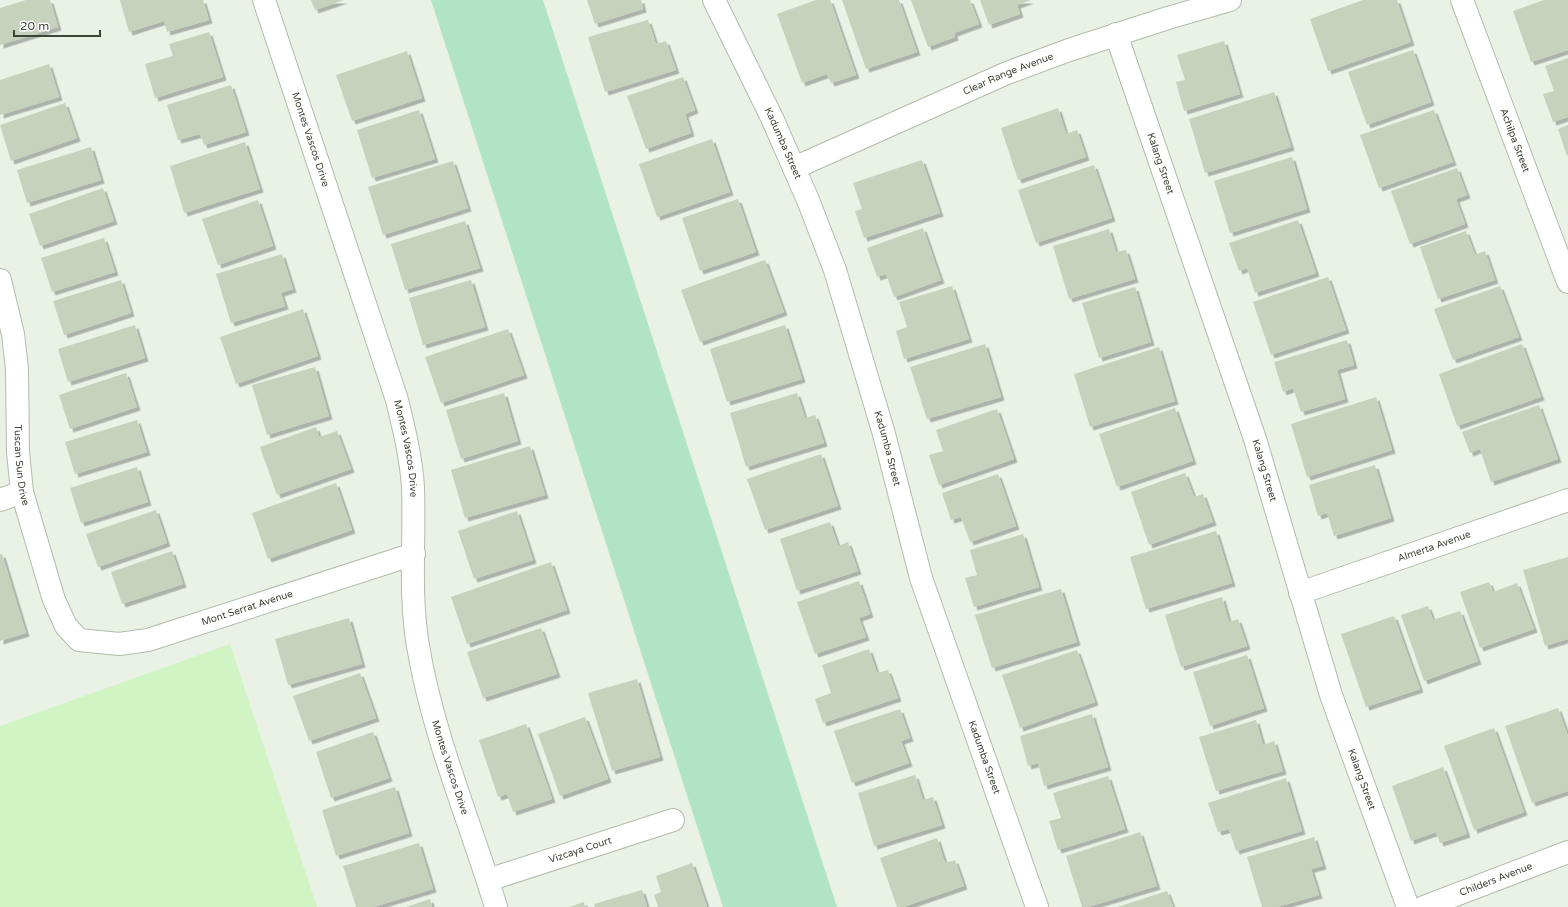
<svg xmlns="http://www.w3.org/2000/svg" width="1568" height="907" font-family="'Varela Round',sans-serif">
  <defs>
    <filter id="shadow"><feDropShadow dx="3.5" dy="3.5" stdDeviation="0" flood-color="#0004"/></filter>
  </defs>
  <rect width="100%" height="100%" fill="#eaf2e6"/>
  <path fill="#b1e3c5" d="M431,0H543L837,907H723Z"/>
  <path fill="#d1f4c4" d="M230,644L317,907H0V726Z"/>
  <path fill="#c6d2bc" filter="url(#shadow)" d="M26,0H50L58,27L0,45V8Z
    M120,0H203L209,20L167,32L164,21L129,32Z
    M311,0H344L315,10Z
    M587,0H641L643,9L595,24Z
    M816,0H830L856,75L831,83L827,74L802,83L777,14Z
    M842,0H899L917,52L866,69Z
    M911,0H970L979,24L954,33L955,37L928,47Z
    M980,0H1031L1017,5L1020,14L989,25Z
    M1363,0H1397L1411,42L1328,71L1310,19Z
    M1544,0H1568V50L1531,62L1513,11Z
    M648,20L656,44L666,41L676,70L605,92L588,37Z
    M209,32L223,77L155,98L145,64L173,56L169,44Z
    M1224,41L1240,94L1184,111L1176,82L1185,80L1177,55Z
    M1413,50L1431,102L1367,125L1348,72Z
    M407,51L422,98L352,121L336,75Z
    M1568,58V117L1553,122L1543,94L1554,91L1545,66Z
    M49,64L59,97L0,115V80Z
    M683,77L695,110L685,114L691,133L646,149L627,96Z
    M231,85L246,132L204,145L200,134L178,140L167,105Z
    M1274,92L1291,147L1205,173L1189,119Z
    M65,103L77,138L11,161L0,125Z
    M1058,108L1066,134L1077,130L1086,157L1018,180L1001,128Z
    M419,110L435,159L372,178L357,130Z
    M1434,110L1453,162L1379,188L1360,135Z
    M1568,125V155L1567,156L1558,129Z
    M712,139L730,192L657,217L639,164Z
    M245,142L260,189L184,213L170,166Z
    M91,147L101,180L27,203L17,170Z
    M1292,157L1307,209L1230,233L1214,181Z
    M922,160L940,213L864,238L855,211L862,209L853,183Z
    M453,161L468,208L383,235L368,187Z
    M1094,165L1112,218L1036,243L1018,190Z
    M1457,168L1467,195L1456,199L1465,224L1410,244L1391,191Z
    M103,188L114,221L40,246L29,214Z
    M738,199L756,252L700,271L682,218Z
    M258,200L273,246L218,265L202,219Z
    M1298,220L1316,273L1255,293L1247,268L1239,271L1229,243Z
    M465,221L480,268L405,290L391,244Z
    M923,228L941,280L894,297L886,274L877,277L867,248Z
    M1109,229L1116,252L1126,250L1135,279L1069,299L1053,246Z
    M1466,231L1475,255L1485,251L1495,280L1438,299L1420,247Z
    M104,238L115,272L52,292L41,258Z
    M282,254L293,289L281,293L285,306L231,323L216,274Z
    M765,260L784,312L700,342L681,290Z
    M1328,277L1346,330L1271,355L1253,302Z
    M121,280L131,313L64,335L53,301Z
    M471,280L485,327L423,345L409,298Z
    M952,286L969,339L904,359L896,331L907,327L899,302Z
    M1500,286L1519,337L1453,360L1434,309Z
    M1135,287L1151,342L1099,358L1082,303Z
    M303,309L318,356L236,384L220,337Z
    M135,325L145,358L68,382L58,349Z
    M785,325L802,379L727,402L710,349Z
    M508,329L524,375L441,403L425,357Z
    M1347,340L1354,365L1337,370L1345,399L1301,412L1293,388L1283,392L1274,362Z
    M985,344L1001,397L927,419L910,367Z
    M1522,344L1541,397L1457,426L1439,374Z
    M1159,347L1175,401L1090,427L1074,374Z
    M315,367L329,416L267,435L252,385Z
    M126,373L137,407L70,429L59,395Z
    M504,393L518,441L461,459L446,410Z
    M797,393L805,418L815,415L824,443L746,467L730,413Z
    M1376,397L1392,450L1307,477L1291,424Z
    M1539,405L1558,459L1491,482L1480,449L1470,453L1462,432Z
    M1175,408L1193,461L1117,487L1099,434Z
    M997,409L1014,459L939,485L929,455L943,451L936,430Z
    M137,420L147,452L75,474L65,442Z
    M316,427L319,437L337,431L351,469L277,495L260,447Z
    M530,446L545,495L465,518L451,470Z
    M821,454L838,506L765,530L747,479Z
    M1375,465L1391,518L1334,536L1327,513L1318,516L1309,485Z
    M137,467L148,502L81,523L70,488Z
    M1185,473L1194,497L1203,494L1213,522L1149,545L1131,492Z
    M998,474L1016,526L970,542L961,517L951,520L942,493Z
    M336,483L352,530L268,559L252,513Z
    M156,510L167,543L98,567L86,534Z
    M517,511L533,560L474,579L458,531Z
    M830,522L838,546L848,542L858,571L797,591L780,539Z
    M1216,531L1232,583L1146,609L1130,557Z
    M1023,534L1039,587L974,607L965,578L977,575L970,550Z
    M172,551L183,584L122,604L111,572Z
    M0,554H2L26,633L0,641Z
    M1568,557V639L1545,646L1523,570Z
    M551,562L567,610L467,644L451,597Z
    M859,581L870,614L859,618L866,637L815,654L797,602Z
    M1489,582L1493,592L1517,583L1534,629L1480,648L1460,592Z
    M1061,589L1077,642L992,668L975,615Z
    M1222,597L1229,622L1238,619L1247,646L1181,667L1165,615Z
    M1428,606L1433,620L1460,611L1478,661L1424,681L1401,615Z
    M1394,616L1420,689L1366,707L1341,634Z
    M349,618L362,664L288,685L275,639Z
    M541,628L557,674L483,698L467,652Z
    M869,649L877,673L888,670L898,698L823,723L815,699L831,693L822,665Z
    M1077,650L1095,702L1020,728L1002,675Z
    M1247,655L1264,708L1210,726L1193,672Z
    M360,673L376,718L309,741L293,696Z
    M637,679L660,757L612,771L588,693Z
    M1558,708L1568,736V791L1532,803L1505,726Z
    M900,709L910,738L901,741L909,763L852,783L834,731Z
    M1092,714L1108,767L1044,786L1038,763L1028,766L1020,736Z
    M585,717L608,779L560,796L538,734Z
    M1256,720L1263,745L1274,741L1283,771L1216,791L1199,737Z
    M526,724L552,799L513,812L507,794L498,797L479,740Z
    M1494,728L1524,812L1474,830L1444,746Z
    M373,732L389,778L331,798L316,752Z
    M1443,767L1467,834L1440,843L1436,832L1411,841L1392,786Z
    M915,775L923,800L933,797L942,825L874,846L858,793Z
    M1108,776L1125,829L1058,850L1049,821L1061,818L1053,793Z
    M1286,778L1302,831L1236,851L1229,829L1218,832L1208,803Z
    M395,787L409,833L336,856L322,810Z
    M1140,832L1157,886L1088,907H1082L1066,856Z
    M1314,837L1323,866L1311,869L1319,895L1277,907H1262L1247,857Z
    M937,838L945,863L955,860L964,886L903,907H897L880,858Z
    M419,843L433,889L373,907H356L343,866Z
    M692,863L707,907H658L654,895L661,892L656,876Z
    M642,890L647,907H595L594,904Z
    M1167,891L1173,907H1117Z
    M430,899L432,907H406Z
    M584,902L585,907H569Z"/>
  <g fill="none" stroke-linecap="round" stroke-linejoin="round">
    <g stroke="#b1bca9" stroke-width="24">
      <g id="minor">
        <path id="s1" d="M264,0L397,400C404,429 411,457 413,487C415,540 409,594 418,646C433,736 470,821 496,907"/>
        <path id="s2" d="M714,0L772,118L808,200L835,270L884,434L921,578L1037,907"/>
        <path id="s3" d="M1462,0L1568,282"/>
        <path id="s4" d="M1116,34L1255,439L1331,695L1408,907"/>
        <path id="s5" d="M794,168L1007,73L1069,50L1168,18L1230,0"/>
        <path id="s6" d="M0,280L13,334L17,369L18,452L22,492L54,600L66,626L79,640L119,644L148,640L414,554"/>
        <path d="M0,500L22,492"/>
        <path id="s7" d="M1300,593L1568,500"/>
        <path id="s8" d="M488,880L673,820"/>
        <path id="s9" d="M1424,907L1568,852"/>
      </g>
    </g>
    <use href="#minor" stroke="#fff" stroke-width="22"/>
  </g>
  <g text-anchor="middle" dominant-baseline="central" stroke-width="3" stroke-linejoin="round" paint-order="stroke">
    <g font-size="10" fill="#3c4436" stroke="#fff">
      <text stroke="none"><textPath href="#s5" startOffset="234">Clear Range Avenue</textPath></text>
      <text stroke="none"><textPath href="#s1" startOffset="147">Montes Vascos Drive</textPath></text>
      <text stroke="none"><textPath href="#s3" startOffset="150">Achilpa Street</textPath></text>
      <text stroke="none"><textPath href="#s2" startOffset="159">Kadumba Street</textPath></text>
      <text stroke="none"><textPath href="#s4" startOffset="137">Kalang Street</textPath></text>
      <text stroke="none"><textPath href="#s1" startOffset="471">Montes Vascos Drive</textPath></text>
      <text stroke="none"><textPath href="#s2" startOffset="482">Kadumba Street</textPath></text>
      <text stroke="none"><textPath href="#s6" startOffset="187">Tuscan Sun Drive</textPath></text>
      <text stroke="none"><textPath href="#s4" startOffset="461">Kalang Street</textPath></text>
      <text stroke="none"><textPath href="#s7" startOffset="142">Almerta Avenue</textPath></text>
      <text stroke="none"><textPath href="#s6" startOffset="548">Mont Serrat Avenue</textPath></text>
      <text stroke="none"><textPath href="#s2" startOffset="806">Kadumba Street</textPath></text>
      <text stroke="none"><textPath href="#s1" startOffset="795">Montes Vascos Drive</textPath></text>
      <text stroke="none"><textPath href="#s4" startOffset="785">Kalang Street</textPath></text>
      <text stroke="none"><textPath href="#s8" startOffset="97">Vizcaya Court</textPath></text>
      <text stroke="none"><textPath href="#s9" startOffset="77">Childers Avenue</textPath></text>
    </g>
  </g>
  <path d="M14 30v6h86v-6" fill="none" stroke="#3c4436" stroke-width="2"/>
  <text x="20" y="30" font-size="12" fill="#3c4436" stroke="#ffffff" stroke-width="3" paint-order="stroke">20 m</text>
</svg>
